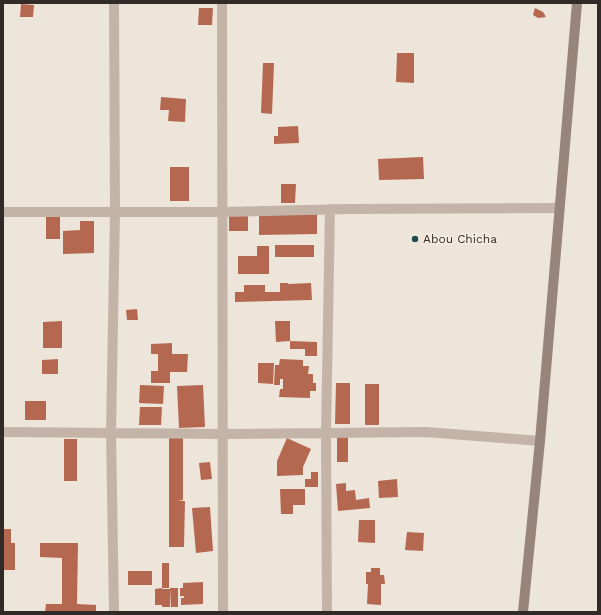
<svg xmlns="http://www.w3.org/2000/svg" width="601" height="615" font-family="'Work Sans',sans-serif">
  <rect width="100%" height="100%" fill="#ede4da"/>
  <path fill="#b56850" d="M21,4L34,5L33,17H20Z
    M199,8H213L212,25H198Z
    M535,8L543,12L546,17L538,18L533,15Z
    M397,53H414V83L396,82Z
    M263,63H274L272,114L261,113Z
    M161,97L186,99L185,122L168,121L169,110H160Z
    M298,126L299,143L274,144V136H278V127Z
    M423,157L424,179L379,180L378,159Z
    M170,167H189V201H170Z
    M281,184H296L295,203H281Z
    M317,213V234L259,235V214Z
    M46,216H60V239H46Z
    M229,216H248V231H229Z
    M80,221H94V253L63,254V231L80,230Z
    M275,245H314V257H275Z
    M257,246H269V274H238V256H257Z
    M280,283H288V284L311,283L312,300L235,302V292H244V285H265V292H280Z
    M137,309L138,320H127L126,310Z
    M62,321V348H43V322Z
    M275,321H290V341L317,342V356H305V349H290V341L276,342Z
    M172,343V354H188L187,372H170V383H151V371H158V354H151V344Z
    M58,359V374H42V360Z
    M280,359L303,360V366H309L308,374H313V383H316V391H310V398L279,397L280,389H283V379H280V385H274L275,365H279Z
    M258,363H274L273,384L258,383Z
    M336,383H350V424H335Z
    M365,384H379V425H365Z
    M140,385L164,386L163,404L139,403Z
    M203,385L205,427L179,428L177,386Z
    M25,401H46V420H25Z
    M140,407H162L161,425H139Z
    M169,436H183V500L178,501H185L184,547H169Z
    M337,437H348V462H337Z
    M287,438L311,449L303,467V475L277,476V461Z
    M64,439H77V481H64Z
    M210,462L212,479L201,480L199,463Z
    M311,472H318V487H305V479H311Z
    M397,479L398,497L379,498L378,481Z
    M346,483V491L355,490L356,500L369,498L370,508L338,511L336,484Z
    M280,489H305V505H293V514H281Z
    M210,507L213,551L196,553L192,508Z
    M359,520H375V543L358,542Z
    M3,529H11V543H15V570H3Z
    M407,532L424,533L423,551L405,550Z
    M40,543H78L77,604L96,605V612H45L46,604H62V558L40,557Z
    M162,563H169V588H162Z
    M371,568H380V575H384L385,584H381V605L367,604L368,584H366V572H371Z
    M128,571H152V585H128Z
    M203,582V604L181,605V598H184V596H180V588H183V583Z
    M162,588V605H155V589Z
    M170,588H178V607H171Z
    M162,589H170V607H162Z"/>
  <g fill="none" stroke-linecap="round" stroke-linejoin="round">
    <path stroke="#c4b4a8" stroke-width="10" d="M222,3L223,612
      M3,212H222L348,209L559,208
      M3,432L223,434L426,432L540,441
      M114,612L111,432L115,212L114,3
      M327,612L326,433L330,209"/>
    <path stroke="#97847a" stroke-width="10" d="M523,612L540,441L577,3"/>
  </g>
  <circle fill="#224b4d" stroke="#f6eee6" stroke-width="1.5" cx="415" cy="239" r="4"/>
  <g text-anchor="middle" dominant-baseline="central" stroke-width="3" stroke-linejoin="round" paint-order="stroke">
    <g font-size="12" fill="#322a27" stroke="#f6eee6" text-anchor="start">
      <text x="423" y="239">Abou Chicha</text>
    </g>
  </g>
  <rect width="601" height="615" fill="none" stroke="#322a27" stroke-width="8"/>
</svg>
